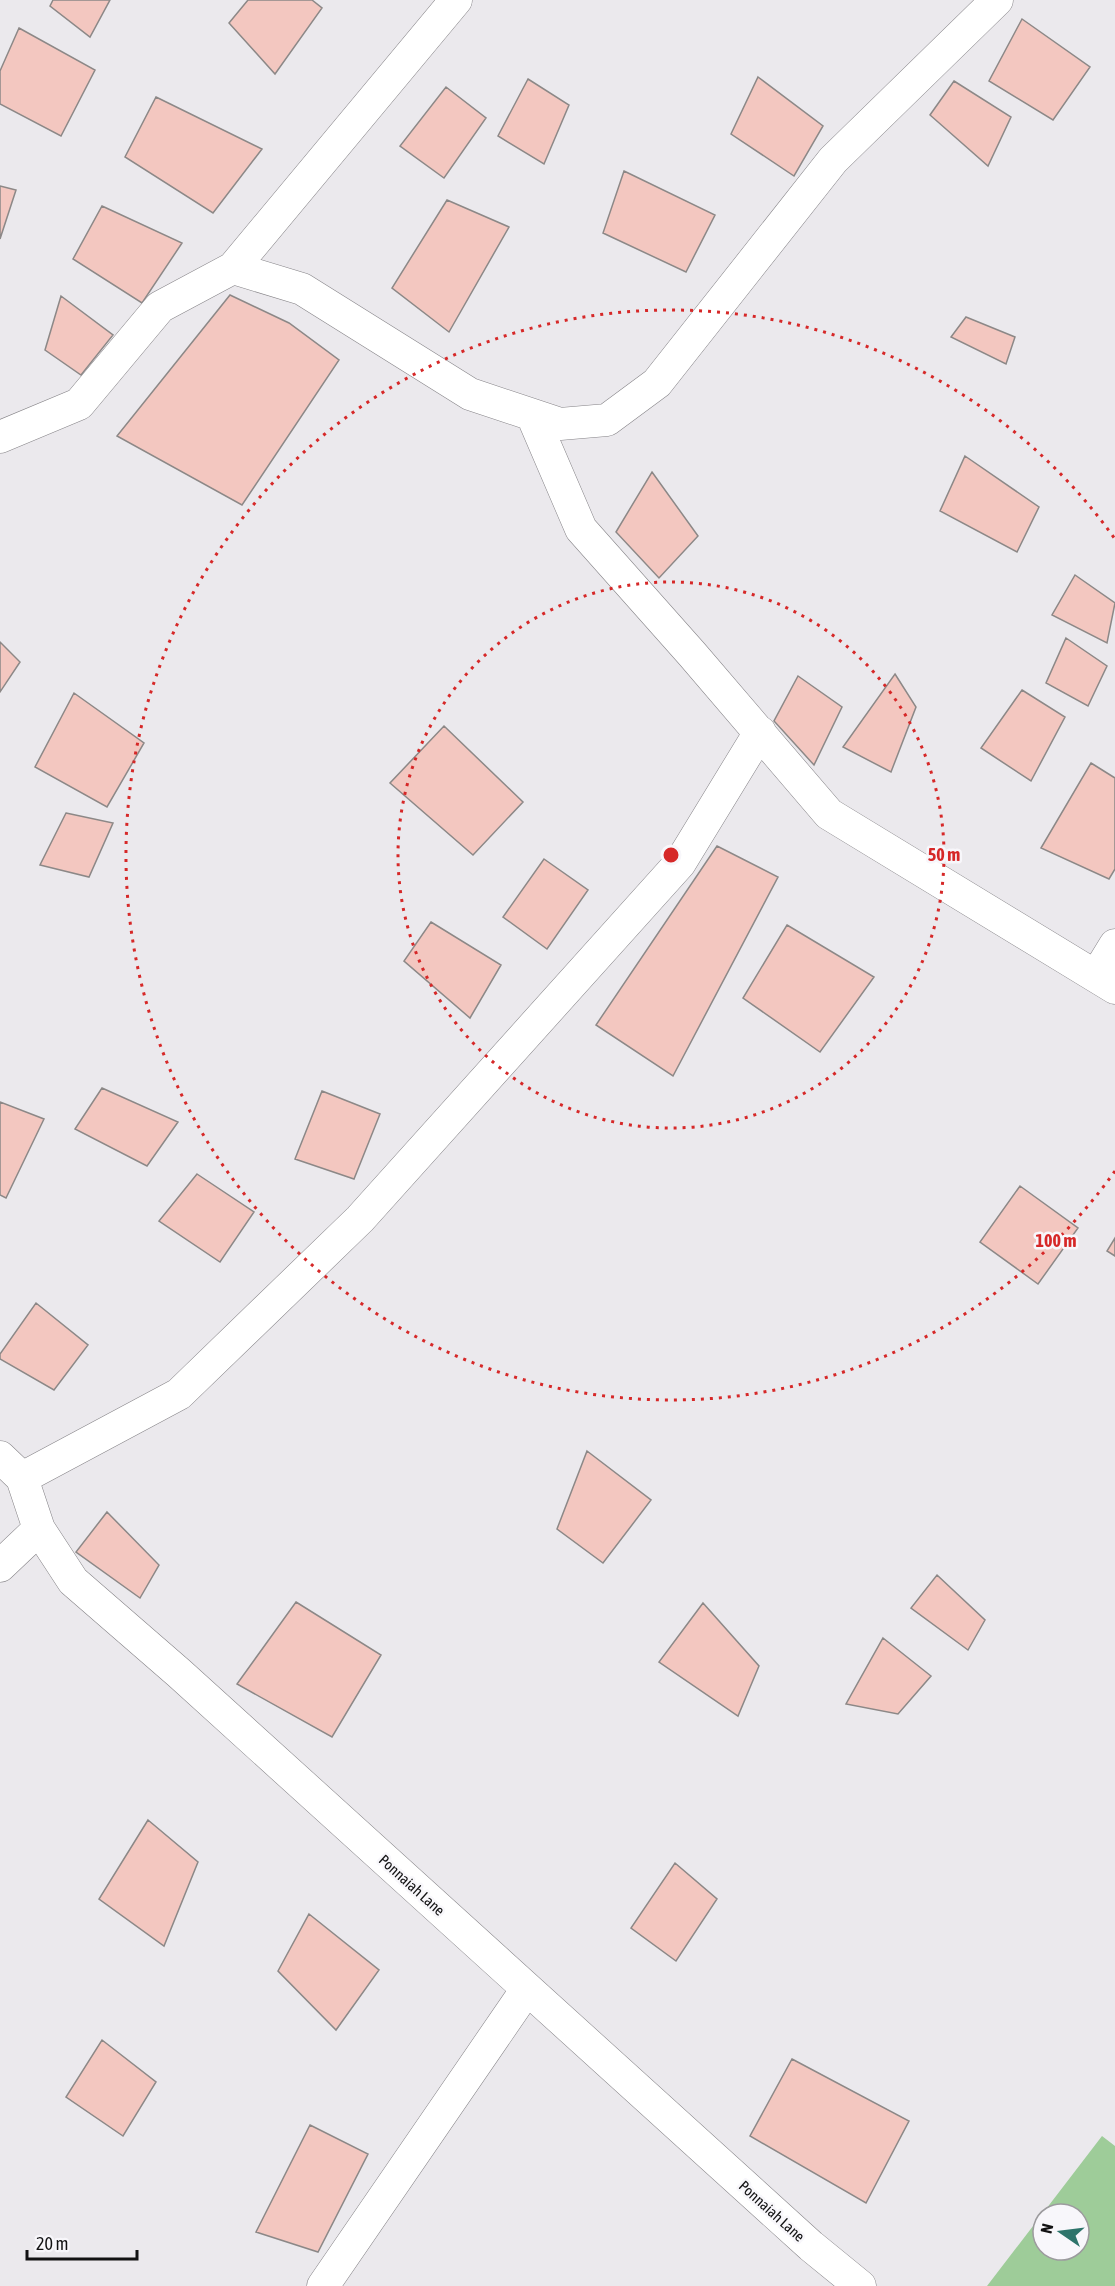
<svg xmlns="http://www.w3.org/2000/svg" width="1115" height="2286" font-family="'Asap Condensed',sans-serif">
  <rect width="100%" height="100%" fill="#ebe9ed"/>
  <path fill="#9ecc99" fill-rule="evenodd" d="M1102,2136L1115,2146V2286H987ZM1043,2214H1079V2250H1043Z"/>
  <path fill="#f3c7c0" stroke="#8c8887" stroke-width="1.5" d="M53,0H110L90,37L50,6Z
    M248,0H312L322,8L275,74L229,23Z
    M1022,19L1090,67L1053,120L989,81Z
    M19,28L95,70L61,136L0,104V71Z
    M758,77L823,126L794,176L731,134Z
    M528,79L569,105L544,164L498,136Z
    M954,81L1011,117L988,166L930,115Z
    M446,87L486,118L444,178L400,146Z
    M156,97L262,149L213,213L125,157Z
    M624,171L715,215L686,272L603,233Z
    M0,186L16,190L0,239Z
    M447,200L509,227L449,332L392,288Z
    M102,206L182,243L142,303L73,259Z
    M230,295L289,323L339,360L242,505L117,436Z
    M61,296L113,335L81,375L45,350Z
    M966,317L1015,337L1006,364L951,337Z
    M965,456L1039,507L1017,552L940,511Z
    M652,472L698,536L659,578L616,532Z
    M1075,575L1115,603L1107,643L1052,615Z
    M1066,638L1107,666L1088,706L1046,683Z
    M0,642L20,662L0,692Z
    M895,674L916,707L891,772L843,747Z
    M798,676L842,707L814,765L774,721Z
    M1022,690L1065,717L1031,781L981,748Z
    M74,693L144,743L107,807L35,767Z
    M444,726L523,802L473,855L390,783Z
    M1091,763L1115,778V869L1109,879L1041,848Z
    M66,813L113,823L89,877L40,865Z
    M717,846L778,877L673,1076L596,1025Z
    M544,859L588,890L547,949L503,917Z
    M431,922L501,965L470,1018L404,961Z
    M787,925L874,977L820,1052L743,998Z
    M102,1088L178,1122L147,1166L75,1129Z
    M322,1091L380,1114L354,1179L295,1159Z
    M0,1102L44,1119L6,1198L0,1195Z
    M197,1174L254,1212L220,1262L159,1221Z
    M1020,1186L1078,1228L1038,1284L980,1242Z
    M1115,1238V1256L1107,1251Z
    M36,1303L88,1345L54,1390L0,1359V1354Z
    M587,1451L651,1500L603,1563L557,1529Z
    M107,1512L159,1565L140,1598L76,1552Z
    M937,1575L985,1620L968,1650L911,1608Z
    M296,1602L381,1655L332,1737L237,1684Z
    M703,1603L759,1666L738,1716L659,1662Z
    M883,1638L931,1676L898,1714L846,1704Z
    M148,1820L198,1862L164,1946L99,1899Z
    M675,1863L717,1899L676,1961L631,1928Z
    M309,1914L379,1970L336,2030L278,1971Z
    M102,2040L156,2082L123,2136L66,2097Z
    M792,2059L909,2121L866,2203L750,2136Z
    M310,2125L368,2154L318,2252L256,2232Z"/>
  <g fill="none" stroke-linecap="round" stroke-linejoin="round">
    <g stroke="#858387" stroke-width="33">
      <path id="minor" d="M233,268L456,0
        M532,415L581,529L692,654L829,814L1115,988
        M0,437L79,404L160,307L233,268L302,289L470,394L560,424L607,420L657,383L833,160L997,0
        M1096,976L1115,945
        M0,1457L22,1478L39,1529L73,1581L179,1673L811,2246L860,2286
        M22,1478L179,1394L360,1219L680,863L760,732
        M0,1566L39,1529
        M323,2286L527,1989"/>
    </g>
    <use href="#minor" stroke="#fff" stroke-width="32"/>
  </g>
  <g fill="none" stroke="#d62828" stroke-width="3" stroke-dasharray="3 6">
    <circle cx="671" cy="855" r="273"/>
    <path d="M1115 1171A545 545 0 1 1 1115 539"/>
  </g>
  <g text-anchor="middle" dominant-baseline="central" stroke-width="5" stroke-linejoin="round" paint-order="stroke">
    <g font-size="15" fill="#121213" stroke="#f8f7fb">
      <text transform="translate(412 1885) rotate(42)">Ponnaiah Lane</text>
      <text transform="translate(772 2211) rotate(42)">Ponnaiah Lane</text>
    </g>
  </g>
  <circle cx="671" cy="855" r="9" fill="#d62828" stroke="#f8f7fb" stroke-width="3"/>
  <g font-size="18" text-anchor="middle" font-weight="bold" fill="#d62828" stroke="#f8f7fb" stroke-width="5" stroke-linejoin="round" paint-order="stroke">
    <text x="944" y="861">50 m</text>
    <text x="1056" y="1247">100 m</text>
  </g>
  <g transform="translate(1061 2232) rotate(284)"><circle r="28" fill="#f8f7fb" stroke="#9c9b9e" stroke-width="1.5"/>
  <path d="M0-4.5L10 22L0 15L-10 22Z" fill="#2e746b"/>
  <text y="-9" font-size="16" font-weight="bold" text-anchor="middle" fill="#121213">N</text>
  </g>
  <path d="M27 2250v9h110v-9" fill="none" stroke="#121213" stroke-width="3"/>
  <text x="36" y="2250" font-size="18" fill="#121213" stroke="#f8f7fb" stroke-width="4.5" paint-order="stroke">20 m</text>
</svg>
